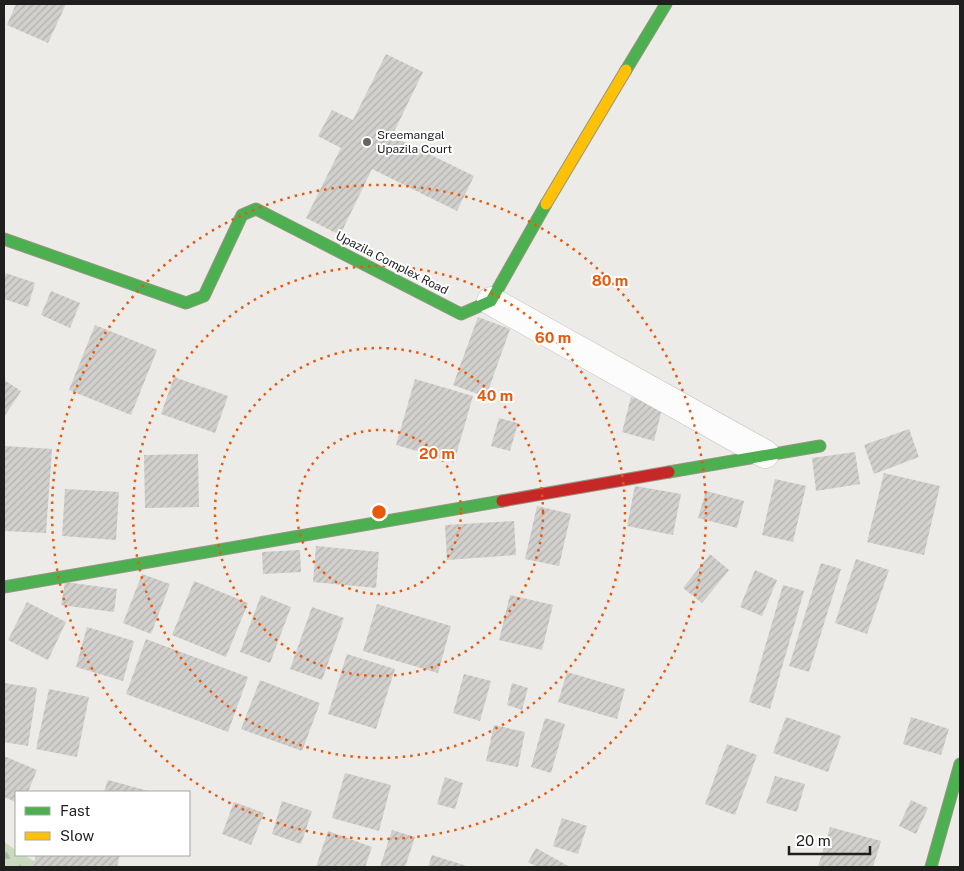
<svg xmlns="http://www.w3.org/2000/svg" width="964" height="871" font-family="'Public Sans',sans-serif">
  <defs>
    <pattern id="forest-firs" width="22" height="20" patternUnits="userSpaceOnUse" patternTransform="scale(1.25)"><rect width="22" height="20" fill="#c9dabf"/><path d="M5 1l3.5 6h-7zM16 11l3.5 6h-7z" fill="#acbba4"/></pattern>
    <pattern id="building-hatch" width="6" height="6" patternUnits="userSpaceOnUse" patternTransform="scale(1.25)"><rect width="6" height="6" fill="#d2d0cd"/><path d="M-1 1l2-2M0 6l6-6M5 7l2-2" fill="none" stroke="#b4b2b0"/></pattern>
  </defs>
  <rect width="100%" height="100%" fill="#edebe8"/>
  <path fill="url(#forest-firs)" d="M4,842L16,850V855H24L44,867H4Z"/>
  <path fill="url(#building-hatch)" d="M16,4H66L48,43L7,25Z
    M386,54L423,72L392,136L474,176L457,211L372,169L340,235L306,218L341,148L318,136L332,110L353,120Z
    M6,273L35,283L28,307L4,299V280Z
    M51,291L80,303L70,328L41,315Z
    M478,317L510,329L486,397L453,385Z
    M95,325L157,350L131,415L69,390Z
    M174,377L228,396L215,433L161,414Z
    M415,379L473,396L454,462L396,445Z
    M4,380L21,391L4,417Z
    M631,397L663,405L654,441L622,432Z
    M499,418L518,423L510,451L491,446Z
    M909,429L919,457L874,474L864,445Z
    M5,446L52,449L46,533L4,531Z
    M855,452L860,484L816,491L812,458Z
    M198,454L199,507L145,508L144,455Z
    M884,473L940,486L924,555L867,542Z
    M775,479L806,486L793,542L762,535Z
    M635,486L681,494L673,535L627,526Z
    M65,489L119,492L116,540L62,536Z
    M706,491L744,501L737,528L698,518Z
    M537,506L571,514L559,566L525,559Z
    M514,521L516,555L447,560L445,525Z
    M316,546L379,552L376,588L313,582Z
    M300,550L301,572L263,574L262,552Z
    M710,554L729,570L702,603L683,588Z
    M856,559L889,570L867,634L835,623Z
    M821,563L841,569L809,672L789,666Z
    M755,570L777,580L762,616L740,607Z
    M142,574L170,584L151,634L123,623Z
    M194,581L248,603L226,657L172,635Z
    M65,582L117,589L114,612L61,605Z
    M783,585L804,591L770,709L749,702Z
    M261,595L291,607L270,663L240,652Z
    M510,595L553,605L542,650L499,640Z
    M27,602L66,622L48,660L8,640Z
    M377,604L451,626L438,673L363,651Z
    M312,607L344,618L322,680L290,669Z
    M87,627L134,641L123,681L76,667Z
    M146,639L248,677L228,732L126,694Z
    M347,654L395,669L376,729L328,714Z
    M567,672L625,689L617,719L558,702Z
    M464,674L491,681L480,721L453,713Z
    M260,680L320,703L302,751L241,729Z
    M4,683L37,688L28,746L4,742Z
    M512,683L528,688L522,710L507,705Z
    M49,689L89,697L77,757L36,749Z
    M786,717L841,736L828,772L773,753Z
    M911,717L949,729L941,755L903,744Z
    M545,718L565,724L551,773L531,767Z
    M494,725L525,732L518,767L486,761Z
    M727,744L757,755L735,815L705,804Z
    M4,756L37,770L28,792H16V802L4,797Z
    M345,773L391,785L379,831L332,818Z
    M775,776L805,784L797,812L766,803Z
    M445,777L463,783L455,809L437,804Z
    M108,780L152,792H104Z
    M911,800L928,808L916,834L899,826Z
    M282,801L312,811L301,844L272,834Z
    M234,802L264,813L251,845L222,834Z
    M562,818L587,826L578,854L553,846Z
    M830,827L881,841L873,867H818Z
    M392,830L415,837L405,867H380Z
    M328,831L372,847L365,867H316Z
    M536,848L570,867H537L528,862Z
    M36,855H120L117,867H33Z
    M432,855L470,867H428Z"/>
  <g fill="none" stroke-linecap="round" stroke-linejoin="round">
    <g stroke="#c4c3c2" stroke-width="29">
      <path id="street" d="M491,301L765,454"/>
    </g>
    <g stroke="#959681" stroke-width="13">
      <path id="fast" d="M626,70L666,4
        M4,239L186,303L204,296L242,215L256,209L461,314L491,301L546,204
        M669,472L820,446
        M4,587L502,501
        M931,867L960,764"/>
    </g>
    <g stroke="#959681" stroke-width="13">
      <path id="slow" d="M546,204L626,70"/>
    </g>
    <g stroke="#959681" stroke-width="13">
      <path id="jam" d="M502,501L669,472"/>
    </g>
    <use href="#street" stroke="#fcfcfc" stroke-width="28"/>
    <use href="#fast" stroke="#4caf50" stroke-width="11"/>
    <use href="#slow" stroke="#ffc107" stroke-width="11"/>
    <use href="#jam" stroke="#c62828" stroke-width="11"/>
  </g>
  <g fill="none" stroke="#e8590c" stroke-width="2.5" stroke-dasharray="2.5 5">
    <circle cx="379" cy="512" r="82"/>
    <circle cx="379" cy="512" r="164"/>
    <circle cx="379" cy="512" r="246"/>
    <circle cx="379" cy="512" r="327"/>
  </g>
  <circle fill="#676665" stroke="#fff" stroke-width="2" cx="367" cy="142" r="5"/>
  <g text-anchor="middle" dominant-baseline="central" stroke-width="4" stroke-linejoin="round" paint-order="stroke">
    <g font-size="12" fill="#1f1f1f" stroke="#fff" text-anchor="start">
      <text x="377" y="135">Sreemangal<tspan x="377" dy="14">Upazila Court</tspan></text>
    </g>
    <g font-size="12" fill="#1f1f1f" stroke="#fff">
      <text transform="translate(392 263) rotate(27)">Upazila Complex Road</text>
    </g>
  </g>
  <circle cx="379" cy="512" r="8" fill="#e8590c" stroke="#fff" stroke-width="2.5"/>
  <g font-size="15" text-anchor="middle" font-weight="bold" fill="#e8590c" stroke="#fff" stroke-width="4" stroke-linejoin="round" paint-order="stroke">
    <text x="610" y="286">80 m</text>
    <text x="553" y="343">60 m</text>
    <text x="495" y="401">40 m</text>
    <text x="437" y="459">20 m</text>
  </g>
  <rect width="964" height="871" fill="none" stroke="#1f1f1f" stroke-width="10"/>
  <rect x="15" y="791" width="175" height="65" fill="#ffffff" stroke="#a5a5a5"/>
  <rect x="25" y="807" width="25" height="8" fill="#4caf50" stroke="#a5a5a5"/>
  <text x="60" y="816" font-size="15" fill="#1f1f1f">Fast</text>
  <rect x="25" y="832" width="25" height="8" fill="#ffc107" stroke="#a5a5a5"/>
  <text x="60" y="841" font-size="15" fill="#1f1f1f">Slow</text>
  <path d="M789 846v8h81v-8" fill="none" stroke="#1f1f1f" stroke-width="2.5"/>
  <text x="796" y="846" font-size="15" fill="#1f1f1f" stroke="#ffffff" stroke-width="4" paint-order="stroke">20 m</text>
</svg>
